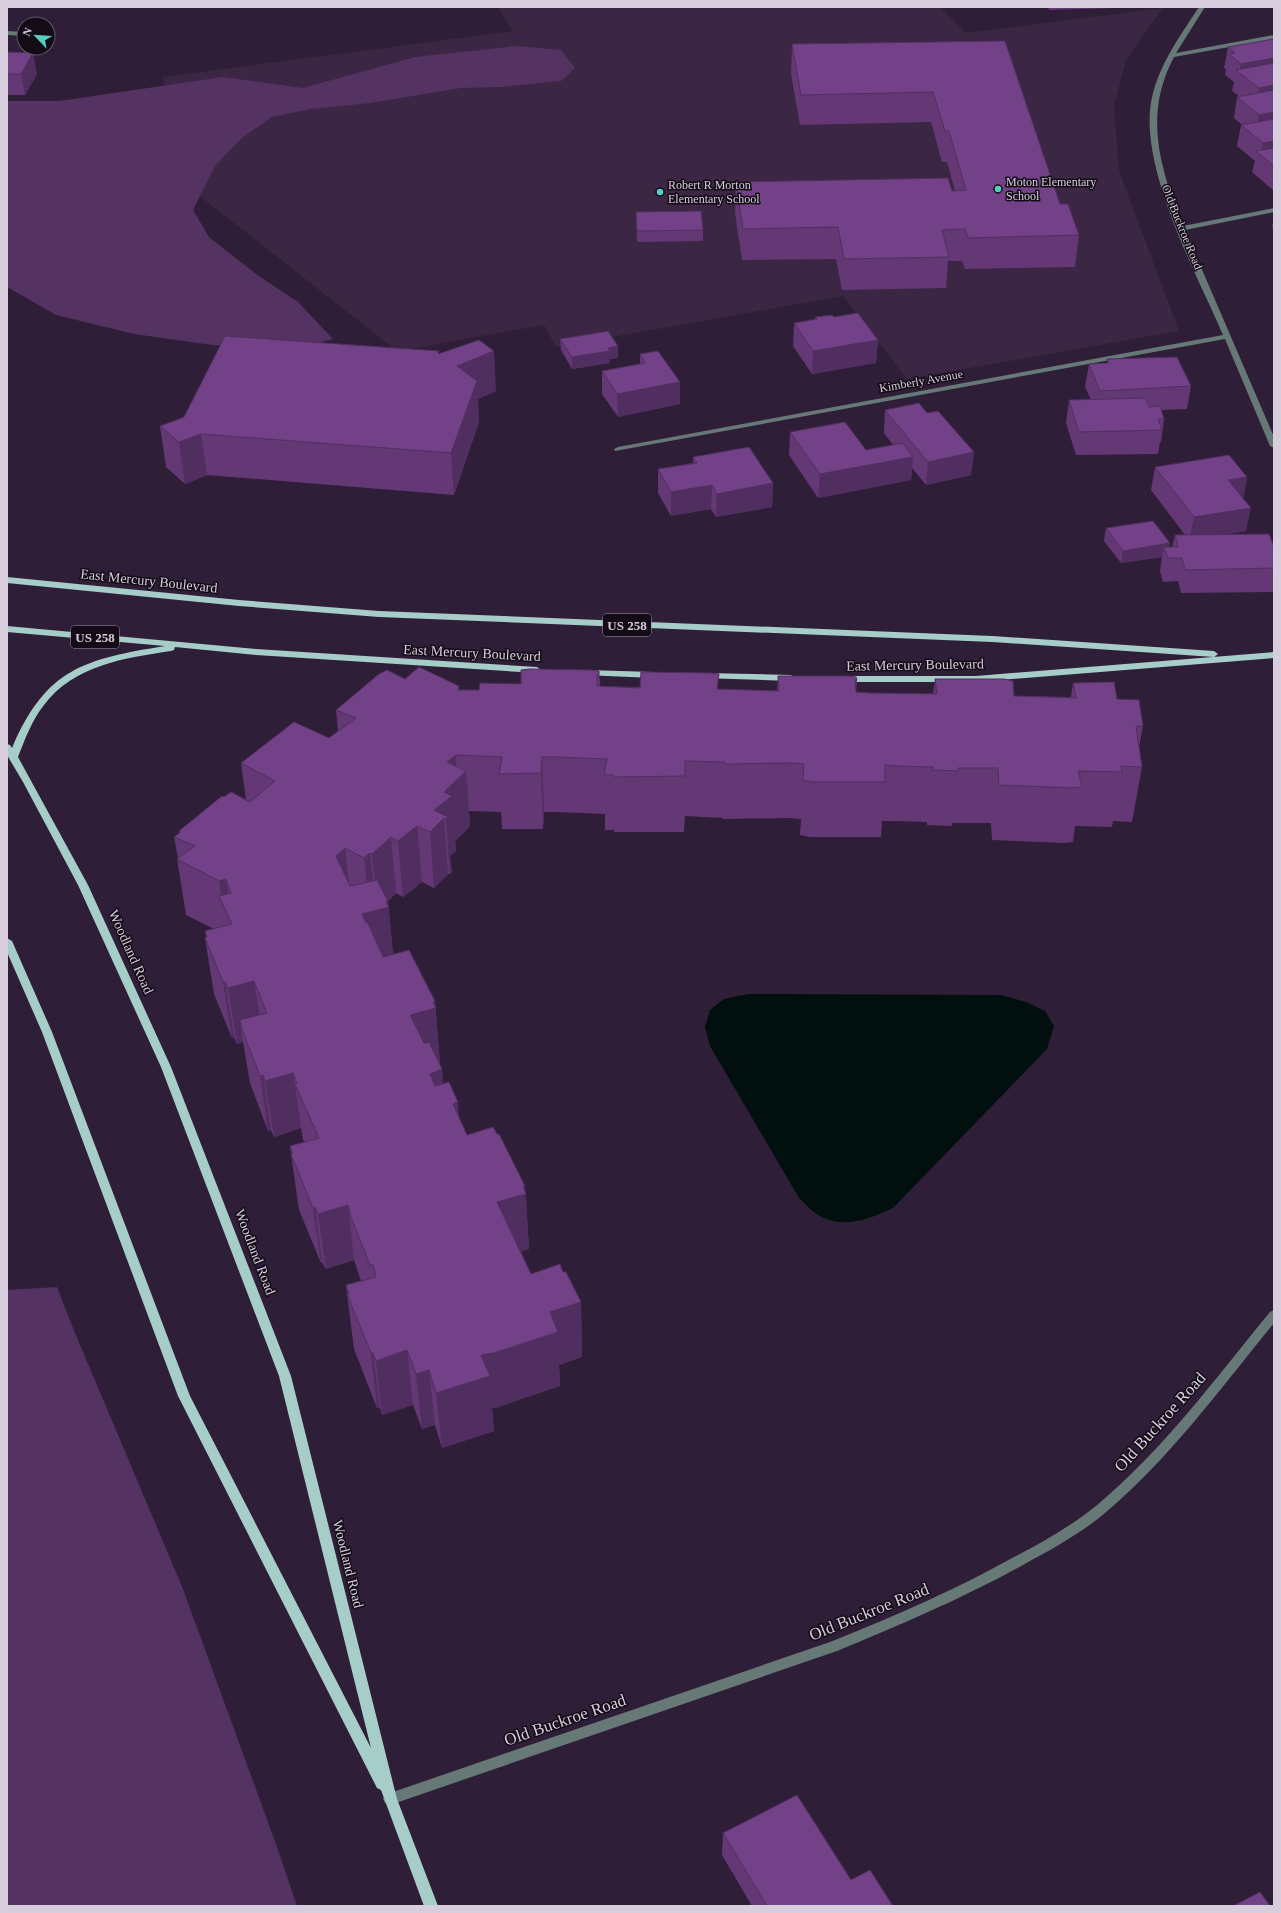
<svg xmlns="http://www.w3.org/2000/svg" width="1281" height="1913" font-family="Georgia,serif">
  <rect width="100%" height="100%" fill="#2f1e37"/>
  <path fill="#3b2644" d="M498,7H940L966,33L1163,8L1126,60L1114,106L1119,171L1179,331L907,379L843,296L556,347L544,325L397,351L131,142L184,134L162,77L513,31Z"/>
  <path fill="#543262" d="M516,46L561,50L575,68L561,81L501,87L461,88L371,103L311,109L272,117L243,137L215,166L193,210L209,237L256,274L298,302L333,339L292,349L212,345L134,334L56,315L7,287V101H59L223,77L303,88L415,57Z
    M57,1287L75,1333L183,1589L277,1847L297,1906H7V1290Z"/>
  <path fill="#01100e" d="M748,994L1001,995L1026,1002L1045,1011L1054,1026L1047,1049L893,1208C869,1219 844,1230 818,1215C811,1211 805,1203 799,1198L710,1046L705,1027L710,1010L724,999Z"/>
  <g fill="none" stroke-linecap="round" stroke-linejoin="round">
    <path fill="#677976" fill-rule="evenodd" d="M1199,7H1205L1176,53L1274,35V39L1174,57C1143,115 1160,169 1183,226L1274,208V212L1185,230L1274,437V448L1270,446L1225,339L615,451L614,449L618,447L1223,335C1196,272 1137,165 1152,97C1160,63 1180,36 1199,7Z
      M7,31L24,32V36L7,35Z
      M48,32L54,33L55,34L48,36Z
      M1274,1310V1323C1220,1389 1170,1458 1105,1513C1080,1534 1052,1549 1023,1565C963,1598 900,1625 837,1651L390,1805L385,1803L383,1799L385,1795L390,1793L830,1642C893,1617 955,1590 1014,1557C1043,1542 1071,1526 1096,1506C1163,1450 1215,1379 1270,1312Z"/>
    <path fill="#a6cdc7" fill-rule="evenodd" d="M7,577L239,600L379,611L992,636L1214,651L1218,654L1214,657L992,642L379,617L239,606L7,583Z
      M7,626L256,649L537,667L541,670L537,673L256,655L175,647L174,650L171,651C125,658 74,665 44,705C32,720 25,739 18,757L88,885L171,1067L291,1376L397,1799L438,1906H424L381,1790L377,1788L178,1396L42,1032L7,952V938L12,941L52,1032L190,1396L371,1748L279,1376L161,1067L78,885L23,782L7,755V744L10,745L12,748C46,668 85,659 165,646L7,632Z
      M1274,652V658L976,682H845L841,679L845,676H976Z
      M587,670L653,672L657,675L653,678L584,675L583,673L584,671Z
      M705,673L791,675L795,678L791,681L702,678L701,676Z"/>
  </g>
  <path fill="#633875" d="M1048,7H1115L1114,8L1049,10Z
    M1274,39V191L1252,172L1255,161L1237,146L1241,125H1242L1234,118L1237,97L1239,96L1232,91L1234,82L1225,75L1226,69L1224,68L1228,47Z
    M1005,41L1060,204L1079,235L1075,267L965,269L962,261H948L946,288L842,290L836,259L742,260L735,213L736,182L955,191L947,162H942L931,122L800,125L791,74L792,44Z
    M7,52L37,74L25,95H7Z
    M636,212L703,230V241L637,242Z
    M1274,216V231L1272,227Z
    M815,317H834L878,340L876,363L812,374L793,346L794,323L815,320Z
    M560,339L618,358L610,359V363L572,369L561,350Z
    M440,354L496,391L478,399L479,422L454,495L207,475L185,484L166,467L160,426Z
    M640,354L680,382V404L618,417L602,394V371L640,364Z
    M1107,359L1191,386L1187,409L1161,410L1164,419L1161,442H1160L1158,454L1076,455L1066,423L1069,400H1091L1085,387L1089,364L1107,363Z
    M885,410L927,413L974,452L971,475L926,485L912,468L911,480L818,498L789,455L790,432L866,450L893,445L884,433Z
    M693,457L773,483L772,507L716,517L711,509L671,516L658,493V469L693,463Z
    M1155,467L1247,477L1243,498L1246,531L1228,534L1274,547V592L1181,593L1178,581L1163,582L1160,571L1162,557L1121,563L1104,541L1106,528L1170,547H1172L1175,535H1185L1151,490Z
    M599,671L600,686L777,691L778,676L857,680L856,692L869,693L933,694L935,679L1014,696L1071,697L1073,683L1117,699L1143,726L1139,748L1142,767L1132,822L1113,821L1112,827L1075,826L1073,842L1064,843L992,840L991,823H952V826L927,825V822L893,821H882L881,837H810L800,835L801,819L788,818L723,819V818L685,816L684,832H614V830H605V814L558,812H544L543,829H502L501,812L469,811L470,826L455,841L456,851L450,856L452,872L450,874H448L434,888L422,882L403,897L396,893L388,901L393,954L435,1001L440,1064H439L442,1069L443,1084L459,1117L467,1135L525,1186L529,1249L521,1251L531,1274L563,1272L581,1302L582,1357L559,1365L560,1386L495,1408V1407L492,1408L494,1431L442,1448L435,1425L422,1429L413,1405L382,1415L380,1408H377L354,1349L347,1294L346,1285L361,1281L354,1260L326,1269L322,1262L321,1263L299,1210L291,1154L290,1146L305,1142L303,1140L302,1133L301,1128L274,1137L271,1130L268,1131L250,1083L243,1042L237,1044L234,1037L232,1038L214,994L205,938L206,937L205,931L214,929L186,915L177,859L178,858L174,837L179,833V831L224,797L246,800L241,763L329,738L338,732L336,710L405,679L459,686V690H479L521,684Z
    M723,1833L851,1880L893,1906H752L722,1855Z"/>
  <path fill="#502e5f" d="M33,53L37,74L25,95L21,74Z
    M1274,58V78L1239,73L1241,64Z
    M1274,85V105L1255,109L1259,88Z
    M1274,112V133L1255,136L1259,115Z
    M1274,141V162L1261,155L1263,143Z
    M878,340L876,363L812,374L813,351Z
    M618,346V358L610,359V363L572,369V357L608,348Z
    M494,351L496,391L478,399L479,422L454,495L451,453L457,366Z
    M680,382V404L618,417L617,394Z
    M201,434L207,475L185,484L179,442Z
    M974,452L971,475L926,485L928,462Z
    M913,457L911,480L818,498L820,474Z
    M1247,477L1243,501L1228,480Z
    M773,483L772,507L716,517L717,494Z
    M712,485L711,509L671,516V492Z
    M1251,508L1246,531L1189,541L1194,517Z
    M1170,543L1168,556L1164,547L1162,557L1121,563L1123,551Z
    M456,755L457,780L466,771L470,826L455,841L456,851L450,856L452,872L450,874L446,819L444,818L448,874L434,888L430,832L434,810L444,792L447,762Z
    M542,757L544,812L543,829L541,773Z
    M417,826L422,882L403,897L398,841Z
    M391,837L396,893L378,909L372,854Z
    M345,848L351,904L336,856Z
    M370,853L376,908L388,901L394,963L368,970L362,914L370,912L364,858Z
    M226,879L235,935L232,924L222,903L219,881Z
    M254,981L263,1037L242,1026L240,1020L243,1042L237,1044L228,988Z
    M223,982H225L234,1037L232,1038Z
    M435,1001L440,1064L415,1071L410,1015Z
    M442,1069L446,1125L430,1074Z
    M293,1073L301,1128L274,1137L265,1081Z
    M263,1075L271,1130L268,1131L260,1076Z
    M458,1102L462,1157L453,1104Z
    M523,1186H525V1194H526L529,1249L501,1257L497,1202Z
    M348,1205L354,1260L326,1269L318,1214Z
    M315,1207L322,1262L321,1263L313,1208Z
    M581,1302L582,1357L559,1365L560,1386L495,1408V1407L492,1408L494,1431L442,1448L436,1393L481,1355L492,1353L550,1312Z
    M407,1350L413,1405L382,1415L376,1361Z
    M371,1353H373L380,1408H377Z
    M429,1370L435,1425L422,1429L416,1374Z"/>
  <path fill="#734188" stroke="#502e5f" d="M1274,39V58L1241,64L1229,54L1235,53L1228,47Z
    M1005,41L1060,204H1068L1079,235L968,238L965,229L942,230L949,257L844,259L838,227L743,229L736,182L948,178L952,191L966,190L949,131H945L933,92L801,95L792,44Z
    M7,52L33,53L21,74H7Z
    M1274,63V85L1259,88L1236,70Z
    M1274,90V112L1259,115L1237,97Z
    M1274,119V141L1263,143L1241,125Z
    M1274,148V166L1256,151Z
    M701,211L703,230L637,231L636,212Z
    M858,313L878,340L813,351L794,323L817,319L815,317L832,315L834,317Z
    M608,331L618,346L608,348L610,351L572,357L560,339Z
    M225,336L439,351L438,354L479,340L494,351L457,366L477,381L451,453L201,434L179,442L160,426L184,417Z
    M658,351L680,382L617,394L602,371L645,363L640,354Z
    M1177,357L1191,386L1100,391L1089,364L1109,363L1107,359Z
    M1146,398L1149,407L1160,406L1164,419H1158L1162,430L1079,432L1069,400Z
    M919,403L927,413L938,411L974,452L928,462L885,410Z
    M845,422L866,450L903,443L913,457L820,474L790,432Z
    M749,447L773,483L717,494L712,485L671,492L658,469L697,463L693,457Z
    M1229,455L1247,477L1228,480L1251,508L1194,517L1155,467Z
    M1153,521L1170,543L1123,551L1106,528Z
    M1269,534L1274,547V568L1185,570L1182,558H1168L1164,547H1178L1175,535Z
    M419,667L459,686L458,690H479L480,683L521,684V670L530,669L591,670L599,671V675H597V686L640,688L641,672L710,673L719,674L717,689L779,691L778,676H847L856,677L857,680H855L856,692L869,693L937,694L935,679H1004L1013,681L1014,696L1076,698L1073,683L1114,682L1117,699L1139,700L1143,726H1136L1142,767L1121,766L1122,772L1078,771L1082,787L1073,788L999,785L998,768H958V771L933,770V767L898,766L885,765V782H813L803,780L804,764L791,763L725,764V762L685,761V776L614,777V775H604L607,759L556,757H542L541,773L499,774L502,757L456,755L447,762L466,771L444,792L452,796L434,810L448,817L446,819L444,818L430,832L417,826L398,841L391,837L372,854L370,853L364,858L345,848L336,856L350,886L377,880L388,901L386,902L389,907L362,914L366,923H368L383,957L409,950L435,1001L433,1002L436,1008L410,1015L424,1043L429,1042L442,1069L430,1074L435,1086L449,1082L458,1102L453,1104L467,1135L493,1127L497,1134H499L525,1186H523L526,1194L497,1202L531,1274L560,1264L563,1272H566L581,1302L550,1312L558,1332L491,1354L492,1353L481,1355L490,1376L436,1393L429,1370L416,1374L407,1350L376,1361L373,1353H371L347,1294H349L346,1285L376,1277L373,1265H370L351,1217L348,1205L318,1214L315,1207L313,1208L291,1154L293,1153L290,1146L319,1138L295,1084L297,1083L293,1073L265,1081L263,1075L260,1076L241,1027L242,1026L240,1020L267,1013L254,981L228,988L225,982H223L205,938L207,937L205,931L232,924L219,896L231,893L226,879L219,881L177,859L195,846L174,837L181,832L179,831L222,796L224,797L231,792L250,802L275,781L241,763L294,722L329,738L356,718L336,710L379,674L387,670L405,679Z
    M797,1795L851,1880L870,1870L893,1906H767L723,1833Z
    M1260,1892L1270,1906H1233Z"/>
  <g fill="#58cec0" stroke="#130c17" stroke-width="1.5">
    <circle cx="998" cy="189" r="4"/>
    <circle cx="660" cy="192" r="4"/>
  </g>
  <g text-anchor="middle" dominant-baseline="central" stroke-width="3" stroke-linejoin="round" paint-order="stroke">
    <g font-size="12" fill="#d8cddd" stroke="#130c17" text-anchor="start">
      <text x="1006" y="182">Moton Elementary<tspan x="1006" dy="14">School</tspan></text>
      <text x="668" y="185">Robert R Morton<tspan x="668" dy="14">Elementary School</tspan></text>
    </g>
    <g font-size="12" fill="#d8cddd" stroke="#130c17">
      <text transform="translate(1182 227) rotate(68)">Old Buckroe Road</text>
      <text transform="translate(921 381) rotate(-10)">Kimberly Avenue</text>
    </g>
    <g fill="#130c17" stroke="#9d93a2" stroke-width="1">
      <rect x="603" y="614" width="48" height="22" rx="3"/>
      <rect x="71" y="626" width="48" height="22" rx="3"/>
    </g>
    <g font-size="13" font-weight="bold" fill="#d8cddd">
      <text x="627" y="625">US 258</text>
      <text x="95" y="637">US 258</text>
    </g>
    <g font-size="14" fill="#d8cddd" stroke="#130c17">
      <text transform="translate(149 581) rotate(6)">East Mercury Boulevard</text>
      <text transform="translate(472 653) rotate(3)">East Mercury Boulevard</text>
      <text transform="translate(915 665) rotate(-1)">East Mercury Boulevard</text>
      <text transform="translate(131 952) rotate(66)">Woodland Road</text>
      <text transform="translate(255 1252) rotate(69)">Woodland Road</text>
      <text transform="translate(348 1564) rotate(76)">Woodland Road</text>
    </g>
    <g font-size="17" fill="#d8cddd" stroke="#130c17">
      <text transform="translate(1160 1422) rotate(-48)">Old Buckroe Road</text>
      <text transform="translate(869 1612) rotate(-22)">Old Buckroe Road</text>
      <text transform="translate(565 1720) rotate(-19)">Old Buckroe Road</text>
    </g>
  </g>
  <rect width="1281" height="1913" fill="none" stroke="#d8cddd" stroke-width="16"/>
  <g transform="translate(36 36) rotate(295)"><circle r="19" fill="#130c17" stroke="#625966"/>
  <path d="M0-3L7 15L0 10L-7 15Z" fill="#58cec0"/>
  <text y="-6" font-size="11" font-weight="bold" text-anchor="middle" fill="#d8cddd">N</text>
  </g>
</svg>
